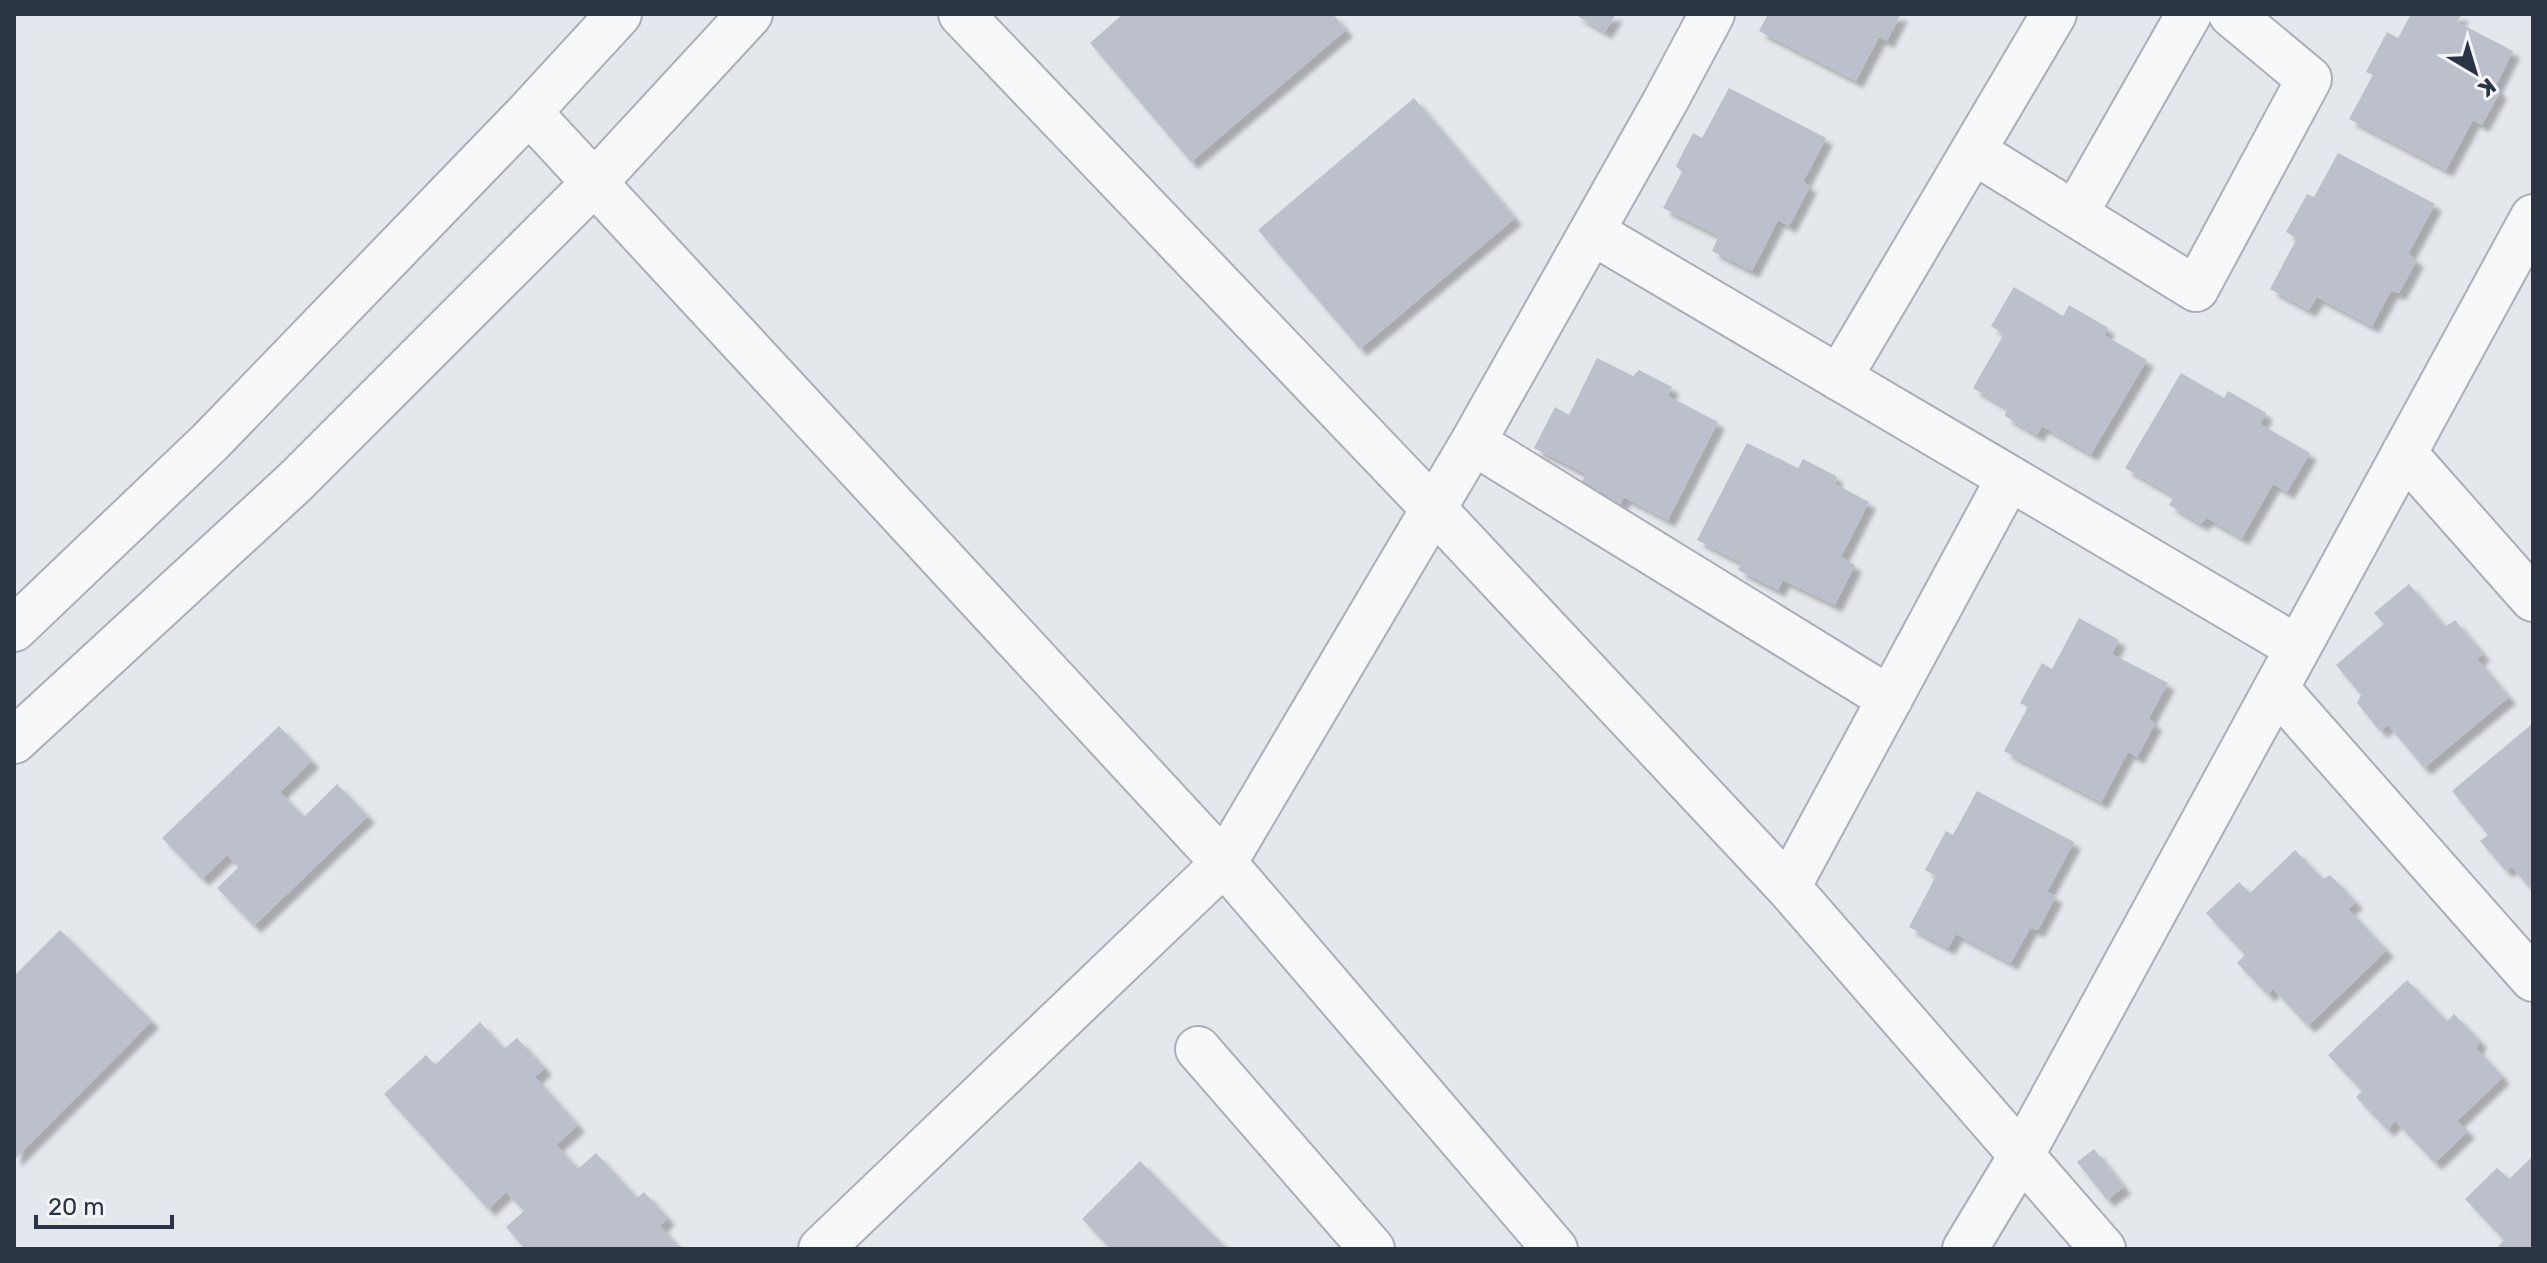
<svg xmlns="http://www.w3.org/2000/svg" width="2547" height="1263" font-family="Rubik,sans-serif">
  <defs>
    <filter id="shadow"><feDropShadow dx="7" dy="7" stdDeviation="2" flood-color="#0004"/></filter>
  </defs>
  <rect width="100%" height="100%" fill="#e4e7ec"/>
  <path fill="#bbc0ca" filter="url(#shadow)" d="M1123,14H1333L1346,30L1191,162L1090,43Z
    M1574,14H1616L1605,32Z
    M1768,14H1901L1887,41L1879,37L1856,81L1759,31Z
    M2411,14H2462L2457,22L2513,51L2495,87L2500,92L2482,125L2473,120L2446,170L2349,119L2373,75L2366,72L2387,32L2398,38Z
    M1729,88L1826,138L1803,182L1810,186L1789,226L1778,220L1752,271L1712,251L1719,236L1663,208L1682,172L1676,166L1693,133L1702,138Z
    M1414,98L1515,218L1360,349L1258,230Z
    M2338,153L2435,204L2408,254L2417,260L2399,293L2391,291L2372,326L2317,297L2309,310L2270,289L2297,238L2286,232L2307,194L2314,197Z
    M2014,287L2063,316L2069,305L2108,328L2104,335L2147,360L2091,454L2042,426L2037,435L2005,416L2007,408L1973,388L2004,334L1991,326Z
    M1597,358L1633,376L1639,370L1672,387L1668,396L1718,422L1668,520L1624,497L1620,504L1581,484L1586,474L1534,448L1555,407L1569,415Z
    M2181,373L2224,398L2228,391L2266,413L2260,424L2310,453L2287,492L2273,484L2242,538L2207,518L2201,524L2169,505L2174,496L2125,468Z
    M1747,443L1798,468L1803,459L1836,476L1835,484L1869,502L1841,557L1855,565L1835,605L1783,580L1778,590L1738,570L1742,563L1697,540Z
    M2409,584L2445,627L2455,620L2483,654L2477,659L2509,697L2424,768L2388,725L2380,731L2357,703L2361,695L2336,665L2384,624L2374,613Z
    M2079,618L2119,640L2112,654L2168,683L2149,718L2155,724L2137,757L2128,752L2101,802L2004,751L2028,707L2020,703L2042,663L2052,669Z
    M2533,723V892L2512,867L2505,870L2480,841L2488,835L2452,791Z
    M279,726L312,761L280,792L304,817L337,784L368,816L254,926L217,888L239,867L227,855L202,879L162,838Z
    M1977,791L2074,842L2047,892L2056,896L2038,930L2030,928L2011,963L1956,934L1948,948L1909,927L1936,876L1925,870L1946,831L1953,835Z
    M2295,850L2323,879L2330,875L2356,902L2348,909L2387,950L2308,1026L2273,989L2268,995L2237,963L2245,955L2206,913L2239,882L2250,893Z
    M60,930L152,1021L14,1160V976Z
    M2407,980L2447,1021L2454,1014L2480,1041L2476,1048L2503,1077L2457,1121L2468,1131L2435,1163L2395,1121L2387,1130L2356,1097L2362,1091L2328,1055Z
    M480,1022L504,1049L517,1038L545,1068L535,1077L578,1125L556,1145L578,1169L596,1153L637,1198L644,1192L668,1218L660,1226L681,1249H525L506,1227L524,1211L506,1192L488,1209L384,1094L426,1055L435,1065Z
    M2094,1149L2124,1187L2107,1200L2077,1162Z
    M2533,1156V1249H2496L2504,1240L2465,1199L2497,1168L2509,1179Z
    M1140,1161L1222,1244L1217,1249H1111L1082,1219Z"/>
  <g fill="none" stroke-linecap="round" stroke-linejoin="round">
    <g stroke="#a9aeb7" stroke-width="48">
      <path id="street" d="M961,14L1432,507L1788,887L2103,1249
        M529,112L1224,863L1555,1249
        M1973,151L2196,289L2309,79L2231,14
        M2075,214L2189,14
        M1592,232L2298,648
        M1839,378L2054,14
        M1473,442L1890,699
        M2404,453L2533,599
        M14,629L210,442L529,112L619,14
        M2276,688L2533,979
        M14,741L295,482L594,183L750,14
        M1788,887L2009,478
        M1198,1049L1372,1249
        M821,1249L1224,863L1473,442L1666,100L1712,14
        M1965,1249L2021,1156L2533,217"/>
    </g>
    <use href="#street" stroke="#f7f8fa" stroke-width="44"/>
  </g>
  <rect width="2547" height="1263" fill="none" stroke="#2b3445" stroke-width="32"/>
  <g transform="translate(2475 72) rotate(142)" stroke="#f4f6f9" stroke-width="6" paint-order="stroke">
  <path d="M0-6L14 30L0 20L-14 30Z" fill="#2b3445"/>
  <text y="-12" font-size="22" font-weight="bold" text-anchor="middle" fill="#2b3445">K</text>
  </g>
  <path d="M36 1215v12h136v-12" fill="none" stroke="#2b3445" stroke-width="4"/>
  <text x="48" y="1215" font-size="24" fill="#2b3445" stroke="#f4f6f9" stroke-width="6" paint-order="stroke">20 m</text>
</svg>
